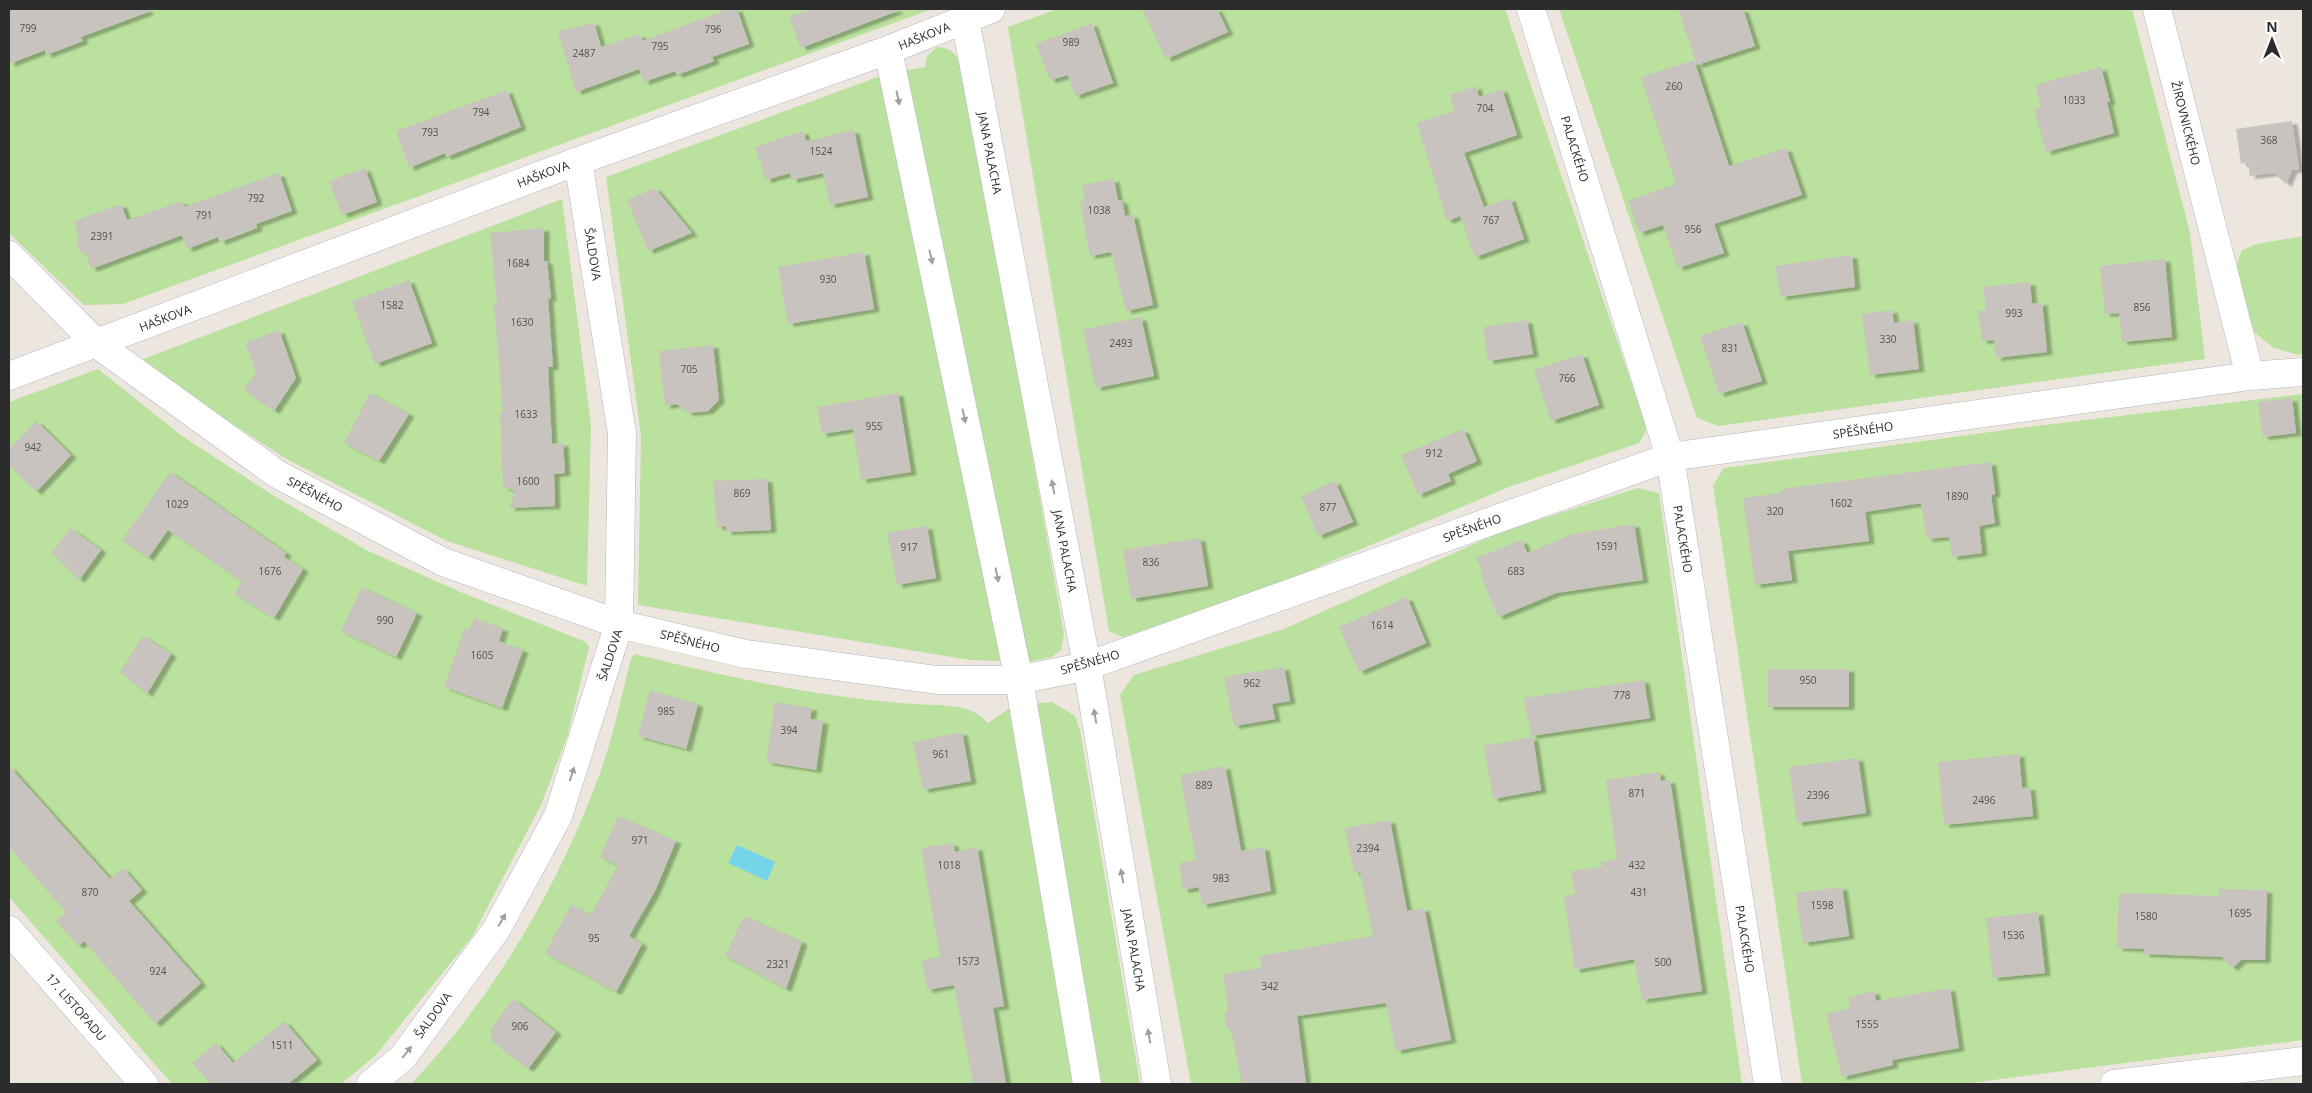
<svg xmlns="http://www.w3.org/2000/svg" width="2312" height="1093" font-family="'Open Sans',sans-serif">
  <defs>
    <filter id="shadow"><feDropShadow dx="5.5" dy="3" stdDeviation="1" flood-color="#0004"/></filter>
  </defs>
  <rect width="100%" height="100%" fill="#ede6df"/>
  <path fill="#bae19d" d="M9,9H932L123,304L84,305L9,233Z
    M1057,9H1505L1647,429L1639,443L1509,487L1280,583L1123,637L1109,631L1008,27Z
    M1559,9H2132L2190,233L2205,359L1718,426L1697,418Z
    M937,47C954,48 957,56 964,71L1064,634L1061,650L1052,657L1028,662L970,660L638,605L641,435L606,177L886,74L925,67L927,56Z
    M562,199L591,425L587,586L447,541L288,460L136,362Z
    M2303,236V354L2299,355L2274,348L2255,333L2245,305L2236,266L2242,250L2257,244Z
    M98,369L182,436L271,494L368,551L465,594L586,642L589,647L567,737L541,805L472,937L375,1056L341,1084H172L9,897V402Z
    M2303,394V1040L1963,1084H1802L1713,485L1724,468L2027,427Z
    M1638,488L1659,493L1742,1084H1191L1120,695L1134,675L1284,629L1501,532Z
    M635,654C727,677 818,697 913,704C937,706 971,702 988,723L1013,706L1052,702L1075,716L1080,730L1140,1084H411C494,997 557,889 599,776C613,738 621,697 631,659Z"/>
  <path fill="#76d4ea" d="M737,845L775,862L767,881L728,863Z"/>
  <path fill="#c8c3be" filter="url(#shadow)" d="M9,9H147L148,12L81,37L83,41L46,55L45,50L9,64Z
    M729,9H737L749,44L712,57L714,61L677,75L675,71L644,82L639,69L576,92L558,32L594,22L601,47L640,34L642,41Z
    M813,9H897V11L801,48L789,17Z
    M1142,9H1217L1228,32L1166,59Z
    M1678,9H1743L1755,46L1697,65Z
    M1092,23L1113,83L1075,96L1068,75L1050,80L1036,44Z
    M1694,60L1729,166L1786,148L1802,195L1714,224L1724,253L1678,268L1663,225L1639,233L1628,201L1676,184L1641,77Z
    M2101,67L2110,102H2107L2114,133L2046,152L2034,109L2041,108L2035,85Z
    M1476,86L1479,97L1502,89L1517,135L1464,153L1484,207L1470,212L1510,198L1524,239L1475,257L1460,216L1447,221L1417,123L1454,111L1450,95Z
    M507,90L521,127L446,157L445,153L409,168L396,131Z
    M2292,121L2299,170H2292L2286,184L2274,173L2250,176L2248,162L2241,164L2236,129Z
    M854,130L868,197L830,205L823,173L792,180L790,173L766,180L755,147L803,131L806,141Z
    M365,168L377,202L342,215L329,181Z
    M279,173L292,211L256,224L257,228L220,242L218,237L187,249L182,235L91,269L86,254L80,252L76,241L79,236L74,221L121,204L127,220L182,201L184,207Z
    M1114,179L1118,201L1122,200L1125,216L1133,215L1153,305L1126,311L1111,252L1090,256L1080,202L1085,201L1082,185Z
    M655,188L692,233L648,251L627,200Z
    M544,228V261H547L551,298L548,299L553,367H548L552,444L563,443L565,473L554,474L555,506L509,508L515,491L503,487L500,413L503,412L494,304H497L490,233Z
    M864,252L874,309L788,324L778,267Z
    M1852,255L1855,287L1781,297L1775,266Z
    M2165,259L2172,337L2122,342L2119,313L2105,314L2100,266Z
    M409,280L432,343L375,364L352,301Z
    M2030,282L2032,304L2042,302L2047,352L1996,358L1994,340L1982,341L1978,311L1986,310L1983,287Z
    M1892,310L1894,323L1913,320L1919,369L1870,375L1862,314Z
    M1141,317L1154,376L1096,388L1083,330Z
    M1527,320L1533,354L1488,361L1483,327Z
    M1742,322L1762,381L1719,394L1700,336Z
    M279,330L296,378L274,411L244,390L256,372L245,343Z
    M713,345L719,400L708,411L689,413L677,404L665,406L659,351Z
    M1582,354L1599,405L1551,421L1534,370Z
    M370,393L409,414L379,461L344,443Z
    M898,393L911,472L861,480L853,429L822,434L817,407Z
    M2292,398L2296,433L2263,437L2258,402Z
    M36,421L71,455L36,492L9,465V449Z
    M1463,429L1477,461L1448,474L1451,481L1418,495L1401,455Z
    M1991,462L1995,494L1991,495L1995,523L1979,526L1982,553L1952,557L1949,537L1927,539L1921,503L1865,512L1869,541L1788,551L1792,580L1755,585L1743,498L1781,493V489Z
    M170,472L286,553L284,557L303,569L274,618L234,594L242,582L168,530L148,558L122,540Z
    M767,479L771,530L726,532V526L717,527L713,481Z
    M1335,481L1353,522L1318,536L1301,496Z
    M1634,524L1643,580L1556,593L1498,617L1480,573L1483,572L1476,558L1522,540L1527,553L1573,534Z
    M927,526L936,578L897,585L887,533Z
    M70,528L101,550L79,580L52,553Z
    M1200,538L1208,586L1131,599L1123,550Z
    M362,587L417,613L396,657L341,631Z
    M1407,597L1426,643L1359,672L1339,627Z
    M474,618L503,629L499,641L523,650L502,708L444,687L465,628L469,630Z
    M143,636L171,654L147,694L120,672Z
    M1284,667L1290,701L1272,704L1275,719L1234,726L1224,677Z
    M1768,669H1849V707H1768Z
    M1644,680L1650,718L1531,736L1524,698Z
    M650,690L698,704L686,749L638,736Z
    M775,702L812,708L810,719L823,721L816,770L766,762Z
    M962,732L971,781L923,790L913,742Z
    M1533,737L1541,790L1493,799L1484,746Z
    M2019,754L2022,788L2030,787L2033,816L1944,825L1938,762Z
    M1858,758L1866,813L1797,823L1789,767Z
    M9,766L110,879L123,868L142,890L129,901L201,983L155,1024L84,941L78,946L56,921L66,912L9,847Z
    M1225,766L1241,851L1264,847L1271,891L1202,905L1199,887L1183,890L1179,863L1196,860L1180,775Z
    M1659,772L1661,781L1670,780L1702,991L1642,1000L1634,959L1575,970L1564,896L1575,894L1571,871L1602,867L1601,862L1617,859L1606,780Z
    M618,816L676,841L655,891L629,936L642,944L616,992L545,953L571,905L591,915L618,865L600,857Z
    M1390,820L1407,911L1424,908L1451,1040L1396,1051L1386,1003L1297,1016L1306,1084H1242L1231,1031L1226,1027L1224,1016L1228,1009L1223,974L1261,968L1260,956L1373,936L1360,872L1354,873L1345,828Z
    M953,843L955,852L977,847L1004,1006L993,1008L1006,1084H973L954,985L927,990L922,960L940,957L921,848Z
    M1842,887L1849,936L1803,943L1796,893Z
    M2219,889L2267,890L2265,960H2241L2232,968L2222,957L2144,954V949L2117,948L2119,893L2219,896Z
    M2038,912L2045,973L1993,978L1986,918Z
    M744,916L802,942L786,989L725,956Z
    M1950,988L1959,1048L1892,1060L1893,1065L1842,1077L1826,1014L1850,1008L1847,998L1874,991L1876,1001Z
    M513,999L556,1032L528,1069L491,1040V1029Z
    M284,1021L317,1060L288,1084H208L210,1083L192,1063L216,1043L233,1063Z"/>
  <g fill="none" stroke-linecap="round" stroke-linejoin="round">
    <g stroke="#b2b6bf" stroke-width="29">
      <path id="street" d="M1531,9L1670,457L1768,1084
        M2157,9L2250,376
        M965,19L1087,666L1157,1084
        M888,50L1019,680L1087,1084
        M9,255L97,344L277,474L443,562L619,624L746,654L937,680H1019L1087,666L1670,457L2250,376L2303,372
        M9,376L578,161L888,50L991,9
        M9,930L144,1084
        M371,1084L403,1057L496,930L558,816L619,624L622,433L578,161
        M2114,1084L2303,1061"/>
    </g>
    <use href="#street" stroke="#fff" stroke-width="28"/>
  </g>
  <defs><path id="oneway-solid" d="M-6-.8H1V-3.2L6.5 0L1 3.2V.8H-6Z" transform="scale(1.25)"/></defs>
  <g fill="#a0a0a0">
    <use href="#oneway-solid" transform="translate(898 98) rotate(78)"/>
    <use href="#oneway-solid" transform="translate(931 257) rotate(78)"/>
    <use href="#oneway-solid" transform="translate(964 416) rotate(78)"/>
    <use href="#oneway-solid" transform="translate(1053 487) rotate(-101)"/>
    <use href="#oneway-solid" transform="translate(997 575) rotate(78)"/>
    <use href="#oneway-solid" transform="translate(1095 716) rotate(-100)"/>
    <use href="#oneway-solid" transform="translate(572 774) rotate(-72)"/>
    <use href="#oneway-solid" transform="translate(1122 876) rotate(-100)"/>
    <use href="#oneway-solid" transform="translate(502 920) rotate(-61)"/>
    <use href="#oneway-solid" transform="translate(1149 1036) rotate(-100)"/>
    <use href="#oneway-solid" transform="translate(407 1052) rotate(-52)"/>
  </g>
  <g text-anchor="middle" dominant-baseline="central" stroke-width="4" stroke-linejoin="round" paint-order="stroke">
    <g font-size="10" fill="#535250">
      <text x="28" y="28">799</text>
      <text x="713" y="29">796</text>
      <text x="1071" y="42">989</text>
      <text x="660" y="46">795</text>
      <text x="584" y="53">2487</text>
      <text x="1674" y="86">260</text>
      <text x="2074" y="100">1033</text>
      <text x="1485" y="108">704</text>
      <text x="481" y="112">794</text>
      <text x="430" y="132">793</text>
      <text x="2269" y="140">368</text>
      <text x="821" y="151">1524</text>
      <text x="256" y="198">792</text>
      <text x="1099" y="210">1038</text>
      <text x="204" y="215">791</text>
      <text x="1491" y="220">767</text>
      <text x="1693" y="229">956</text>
      <text x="102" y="236">2391</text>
      <text x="518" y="263">1684</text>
      <text x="828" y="279">930</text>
      <text x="392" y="305">1582</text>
      <text x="2142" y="307">856</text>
      <text x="2014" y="313">993</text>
      <text x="522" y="322">1630</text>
      <text x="1888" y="339">330</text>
      <text x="1121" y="343">2493</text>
      <text x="1730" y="348">831</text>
      <text x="689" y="369">705</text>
      <text x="1567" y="378">766</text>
      <text x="526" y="414">1633</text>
      <text x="874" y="426">955</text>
      <text x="33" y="447">942</text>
      <text x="1434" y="453">912</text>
      <text x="528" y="481">1600</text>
      <text x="742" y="493">869</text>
      <text x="1957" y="496">1890</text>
      <text x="1841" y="503">1602</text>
      <text x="177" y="504">1029</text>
      <text x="1328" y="507">877</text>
      <text x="1775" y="511">320</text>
      <text x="1607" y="546">1591</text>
      <text x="909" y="547">917</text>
      <text x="1151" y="562">836</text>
      <text x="270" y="571">1676</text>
      <text x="1516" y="571">683</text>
      <text x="385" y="620">990</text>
      <text x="1382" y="625">1614</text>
      <text x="482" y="655">1605</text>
      <text x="1808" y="680">950</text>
      <text x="1252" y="683">962</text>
      <text x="1622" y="695">778</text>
      <text x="666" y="711">985</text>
      <text x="789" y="730">394</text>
      <text x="941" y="754">961</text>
      <text x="1204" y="785">889</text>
      <text x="1637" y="793">871</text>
      <text x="1818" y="795">2396</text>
      <text x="1984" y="800">2496</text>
      <text x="640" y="840">971</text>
      <text x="1368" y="848">2394</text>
      <text x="949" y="865">1018</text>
      <text x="1637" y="865">432</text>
      <text x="1221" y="878">983</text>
      <text x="90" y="892">870</text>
      <text x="1639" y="892">431</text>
      <text x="1822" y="905">1598</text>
      <text x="2240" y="913">1695</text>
      <text x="2146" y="916">1580</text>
      <text x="2013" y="935">1536</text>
      <text x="594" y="938">95</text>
      <text x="968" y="961">1573</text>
      <text x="1663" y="962">500</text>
      <text x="778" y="964">2321</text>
      <text x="158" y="971">924</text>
      <text x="1270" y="986">342</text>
      <text x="1867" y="1024">1555</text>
      <text x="520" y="1026">906</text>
      <text x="282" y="1045">1511</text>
    </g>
    <g font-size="12" fill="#2c2c2c" stroke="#fff">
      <text transform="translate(924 36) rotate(-22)">HAŠKOVA</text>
      <text transform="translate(2186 123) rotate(76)">ŽIROVNICKÉHO</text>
      <text transform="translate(1575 149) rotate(73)">PALACKÉHO</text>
      <text transform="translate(990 153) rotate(79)">JANA PALACHA</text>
      <text transform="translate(543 174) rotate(-21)">HAŠKOVA</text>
      <text transform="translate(593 254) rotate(81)">ŠALDOVA</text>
      <text transform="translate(165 318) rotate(-21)">HAŠKOVA</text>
      <text transform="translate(1863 430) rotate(-8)">SPĚŠNÉHO</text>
      <text transform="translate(315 494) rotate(28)">SPĚŠNÉHO</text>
      <text transform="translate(1472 528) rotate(-20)">SPĚŠNÉHO</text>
      <text transform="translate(1683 539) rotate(81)">PALACKÉHO</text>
      <text transform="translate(1065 551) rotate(79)">JANA PALACHA</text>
      <text transform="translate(690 641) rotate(14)">SPĚŠNÉHO</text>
      <text transform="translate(610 655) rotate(-72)">ŠALDOVA</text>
      <text transform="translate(1090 662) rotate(-16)">SPĚŠNÉHO</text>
      <text transform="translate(1745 939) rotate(81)">PALACKÉHO</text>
      <text transform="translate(1134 950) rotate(80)">JANA PALACHA</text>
      <text transform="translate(76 1007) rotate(49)">17. LISTOPADU</text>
      <text transform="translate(433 1015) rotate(-54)">ŠALDOVA</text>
    </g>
  </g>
  <rect width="2312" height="1093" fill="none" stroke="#2c2c2c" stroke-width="20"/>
  <g transform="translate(2272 40)" stroke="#ffffff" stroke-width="4" paint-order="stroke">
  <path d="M0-4L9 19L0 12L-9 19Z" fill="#2c2c2c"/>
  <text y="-8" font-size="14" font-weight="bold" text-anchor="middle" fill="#2c2c2c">N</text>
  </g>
</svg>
